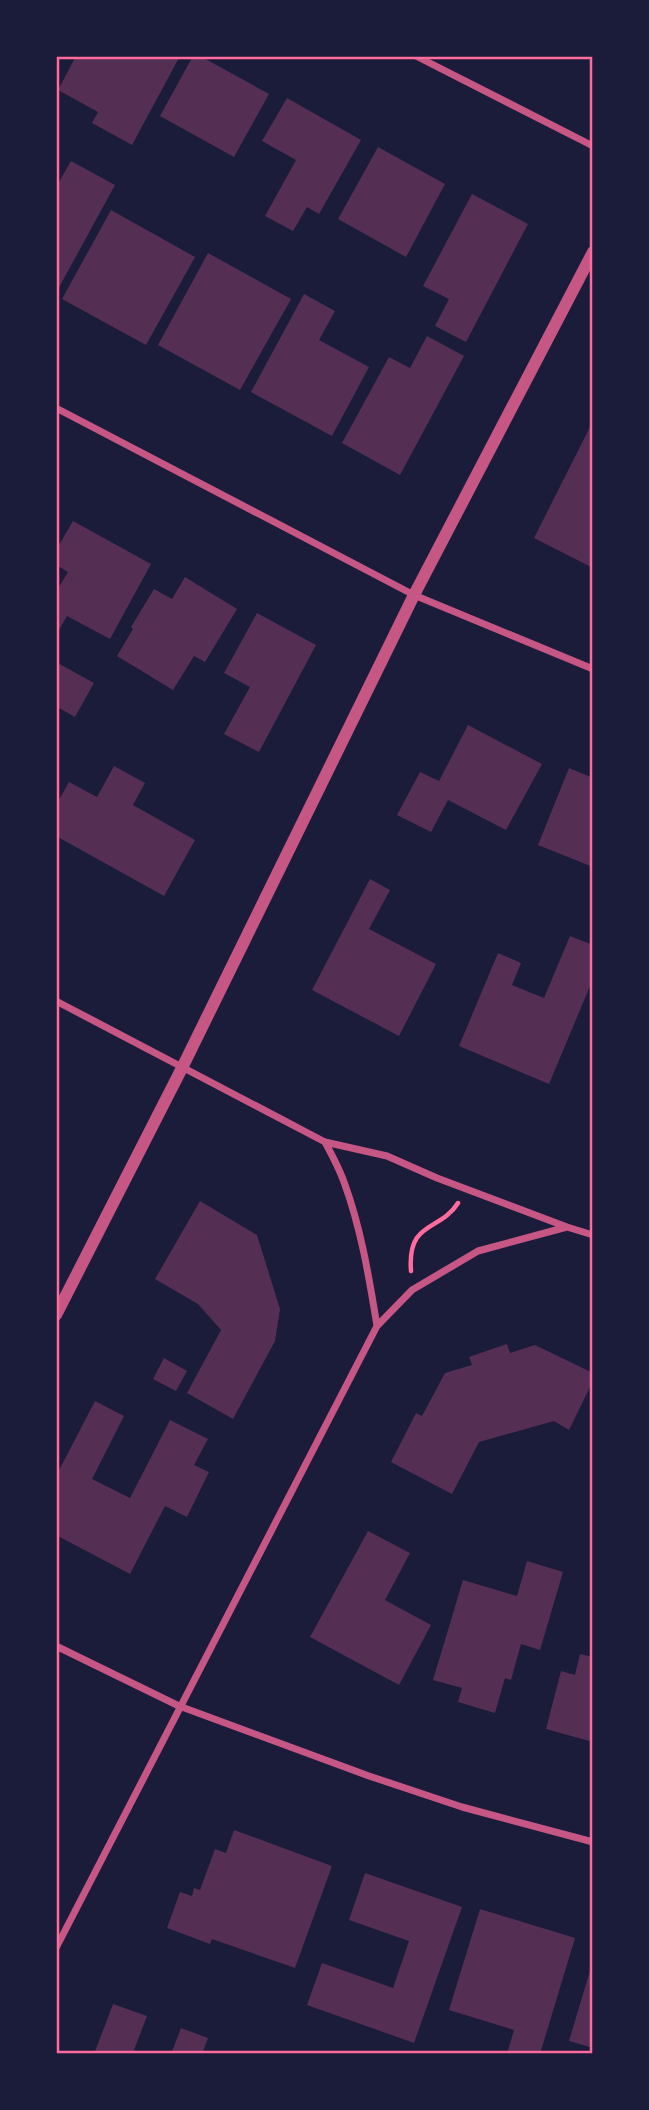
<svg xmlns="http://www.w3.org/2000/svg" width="649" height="2110" font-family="'Alegreya Sans',sans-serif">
  <rect width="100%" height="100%" fill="#1b1b3a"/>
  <path fill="#542f53" d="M76,56H180L132,145L92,123L98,112L58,90Z
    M193,56H200L269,94L234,157L160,116Z
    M287,98L361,140L319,214L307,207L293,231L265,216L296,160L262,141Z
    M378,147L445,184L406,257L338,219Z
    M71,161L115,185L56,293V187Z
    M472,194L528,224L466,342L435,326L449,299L423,286Z
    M111,210L195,257L146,345L62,299Z
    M208,253L291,299L240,390L158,345Z
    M304,294L335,311L319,340L369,367L332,436L251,392Z
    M427,336L464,356L400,475L342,443L389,357L410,368Z
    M590,427L593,428V568L534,538Z
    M73,521L151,564L110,639L67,616L56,635V592L68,572L56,565V550Z
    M185,577L237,609L205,662L194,656L173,690L117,656L133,629L131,627L154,589L172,599Z
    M257,613L316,645L259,752L224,734L250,687L224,673Z
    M56,662L94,683L75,717L59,708L56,713Z
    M468,725L542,764L506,830L448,800L431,832L397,815L420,772L439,781Z
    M114,766L145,783L133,805L195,840L164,896L56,836V805L69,782L97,797Z
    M569,768L593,778V867L538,845Z
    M370,879L390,890L369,929L436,964L399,1036L312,990Z
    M570,936L593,945V979L549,1084L459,1046L498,953L521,963L512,985L544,998Z
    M200,1201L257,1235L280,1309L275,1341L233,1419L187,1393L221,1330L198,1304L155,1279Z
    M507,1344L510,1353L535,1345L593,1373V1381L569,1430L554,1421L479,1442L452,1494L391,1462L416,1413L422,1416L445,1373L472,1365L469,1357Z
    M164,1358L187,1371L176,1391L153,1379Z
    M95,1401L124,1416L92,1479L130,1498L170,1420L208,1439L194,1465L209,1472L187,1517L165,1506L130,1574L56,1535V1476Z
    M368,1531L410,1553L385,1600L431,1625L399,1685L310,1637Z
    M527,1561L563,1572L540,1650L521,1644L511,1680L505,1678L495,1713L458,1702L462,1688L433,1680L463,1580L517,1596Z
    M580,1654L593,1657V1742L546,1729L561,1671L575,1675Z
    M234,1830L332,1866L295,1968L212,1939L210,1944L167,1928L180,1892L192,1896L194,1888L200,1890L215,1849L226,1853Z
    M365,1873L462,1907L414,2043L307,2005L322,1963L393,1988L409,1941L349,1920Z
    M480,1909L575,1938L540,2054H507L514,2030L449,2010Z
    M592,1964H593V2048L569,2041Z
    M113,2004L147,2016L134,2050L145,2054H94Z
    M181,2028L208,2038L202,2054H171Z"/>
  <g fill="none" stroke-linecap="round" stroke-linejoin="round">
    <path stroke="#ff6b9d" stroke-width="4.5" d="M411,1271C407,1220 440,1232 458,1203"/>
    <path stroke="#c65784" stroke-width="7" d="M416,56L593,146
      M56,408L414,595L593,669
      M56,1001L325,1142L387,1156L437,1178L567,1227L593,1235
      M325,1142C332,1155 339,1168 344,1182C361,1228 369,1277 377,1326
      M56,1646L179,1706L369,1776L462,1807L593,1842
      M56,1948L377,1326L412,1290L478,1251L567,1227"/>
    <path stroke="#c65784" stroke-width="12" d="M56,1315L182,1068L414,595L593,252"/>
  </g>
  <rect width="649" height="2110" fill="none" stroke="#1b1b3a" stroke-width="116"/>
  <rect x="58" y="58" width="533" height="1994" fill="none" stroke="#ff6b9d" stroke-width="2.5"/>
</svg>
